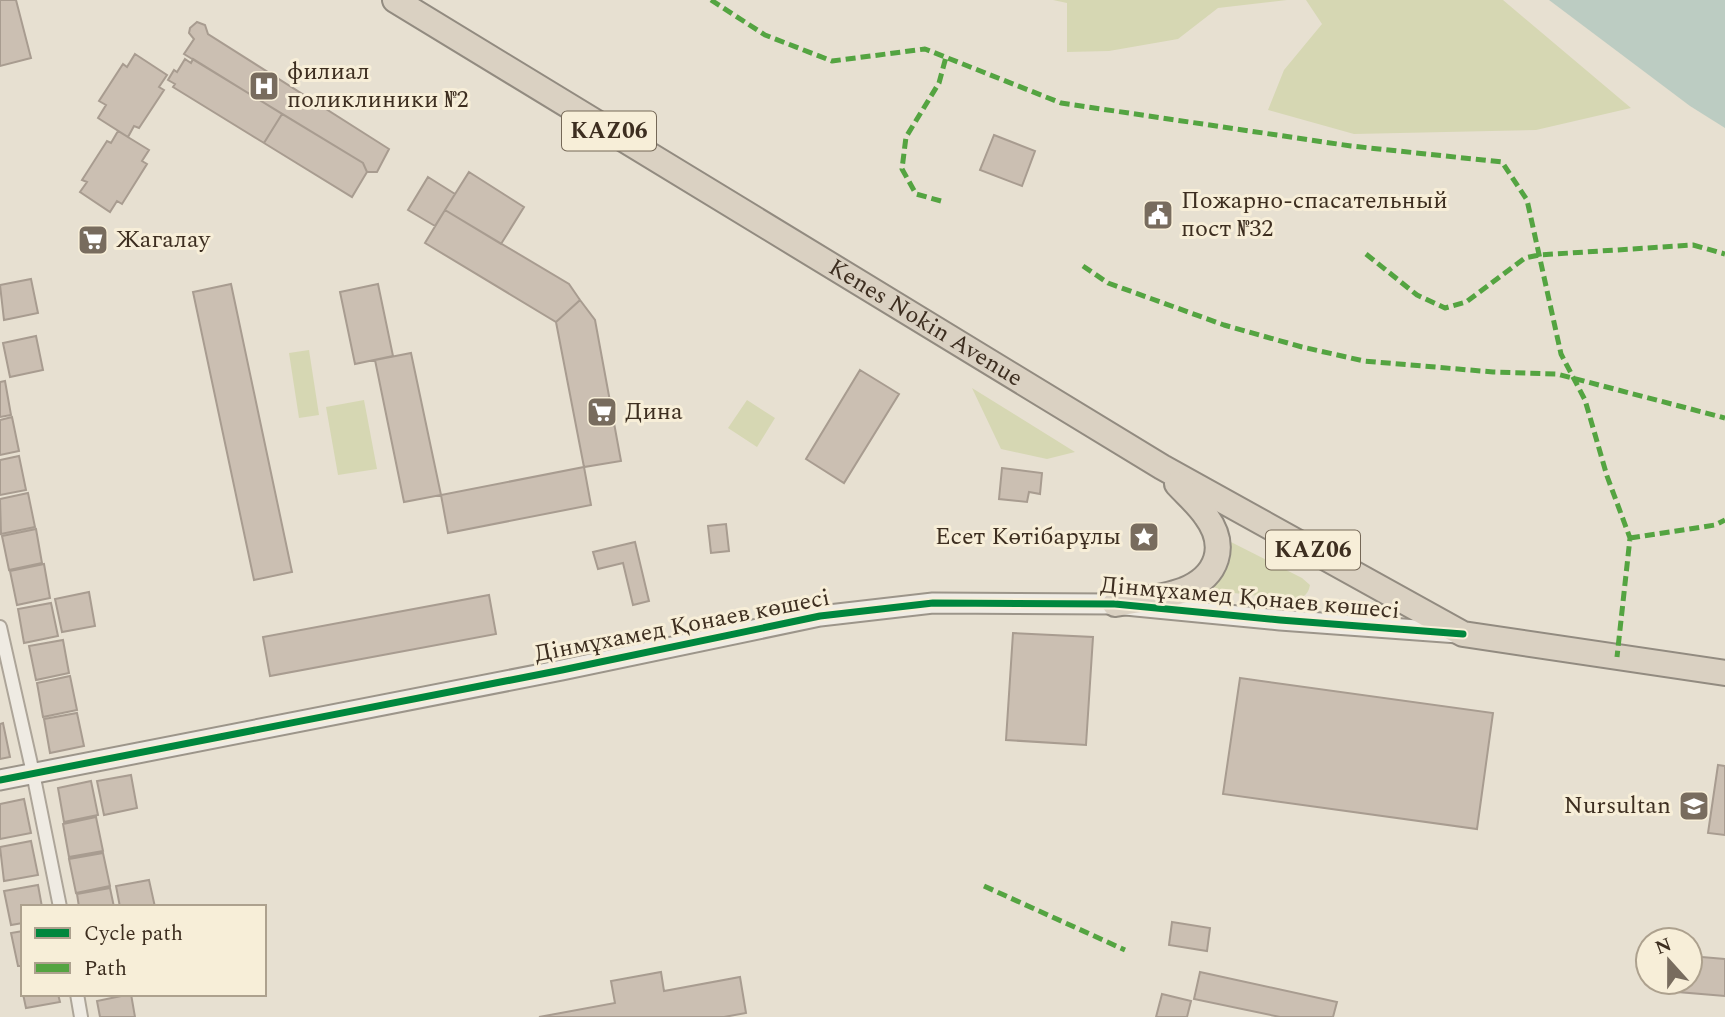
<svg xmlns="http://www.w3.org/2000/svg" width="1725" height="1017" font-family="Spectral,serif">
  <rect width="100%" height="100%" fill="#e7e0d1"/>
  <path fill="#d6d7b3" d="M1053,0H1287L1218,8L1178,39L1109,51L1067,52V3Z
    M1306,0H1503L1631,108L1536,130L1354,134L1268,110L1284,70L1322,24Z
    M309,350L319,415L299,418L289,353Z
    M972,388L1075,452L1047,459L1001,449Z
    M364,400L377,469L338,475L326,407Z
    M747,400L775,418L757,447L728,428Z
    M1223,538L1302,578L1310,585C1308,595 1304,597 1294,600L1200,589Z"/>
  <path fill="#bcccc2" d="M1549,0H1725V128L1690,106Z"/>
  <path fill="#cbbfb2" stroke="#a89c90" stroke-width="2" d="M0,0H16L31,58L0,66Z
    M197,22L205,25L208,34L389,149L377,172H367L363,163L184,54L194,39L189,33L190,28Z
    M135,54L167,75L159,87L164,90L139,128L134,126L128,137L98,118L106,105L99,101L123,64L127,67Z
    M185,59L191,63L193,59L282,114L264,143L173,87L175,84L168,80L174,70L177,72Z
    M282,114L363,163L367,172L352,197L264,143Z
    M118,131L149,150L142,161L147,164L122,204L117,201L110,212L80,192L87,182L82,180L107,141L111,143Z
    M994,135L1035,151L1022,186L980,170Z
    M469,172L524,207L501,244L445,210Z
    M428,177L455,194L435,226L408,210Z
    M445,210L569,284L580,300L556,322L425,243Z
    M31,279L38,313L4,320L0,285Z
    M231,284L292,572L254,580L193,292Z
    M378,284L393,356L355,364L340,292Z
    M580,300L595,320L621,461L584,467L556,322Z
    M36,336L43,370L10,377L3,343Z
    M411,353L441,495L404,502L375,360Z
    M860,370L899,394L844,483L806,459Z
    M5,381L11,415L0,417V382Z
    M12,417L19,451L0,455V420Z
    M19,456L26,490L0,495V460Z
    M584,467L591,505L448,533L441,495Z
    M1002,468L1042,473L1040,494L1029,492L1027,502L999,499Z
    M28,493L35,527L1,534L0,499Z
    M726,524L729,551L711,553L708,526Z
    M36,529L42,563L9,570L2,536Z
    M635,542L649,601L633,605L623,563L598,569L593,552Z
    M44,564L50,598L17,605L10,571Z
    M89,592L95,626L62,632L55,599Z
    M489,595L496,634L270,676L263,637Z
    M51,603L58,636L24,643L18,609Z
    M1013,633L1093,637L1086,745L1006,740Z
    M63,640L69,673L36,680L29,646Z
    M70,676L77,710L43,717L37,683Z
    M1240,678L1493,713L1477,829L1223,794Z
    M77,713L84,746L50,753L44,719Z
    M3,723L10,757L0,759V724Z
    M1718,765L1725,766V835L1708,833Z
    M131,775L137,808L104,815L97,781Z
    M91,781L98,815L64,822L58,788Z
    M24,799L31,833L0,839V804Z
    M96,817L103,851L69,857L63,824Z
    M31,841L38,875L4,881L0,847Z
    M103,853L110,886L76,893L69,859Z
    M149,880L155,907H120L116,886Z
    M38,885L42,907H23V923L11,925L4,891Z
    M110,888L114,907H79L77,894Z
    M1172,922L1210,928L1207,951L1169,945Z
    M23,931V966H18L11,933Z
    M1690,956L1725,959V996L1678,992L1679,982H1690Z
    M661,972L664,991L740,977L746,1013L724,1017H539L615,1003L611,981Z
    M1200,972L1337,1002L1333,1017H1280L1194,999Z
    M23,994H58L60,1002L26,1008Z
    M131,994L135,1017H100L97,1001Z
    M1162,994L1191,1001L1187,1017H1156Z"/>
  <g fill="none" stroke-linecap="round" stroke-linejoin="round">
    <g stroke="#ada599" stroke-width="16">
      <path id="street" d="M0,627L33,773L60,907
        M77,994L81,1017"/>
    </g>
    <g stroke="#9c958a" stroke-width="23">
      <path id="secondary" d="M0,780L562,670L820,616L933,603L1115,604L1280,620L1458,633"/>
    </g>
    <g stroke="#928b80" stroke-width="28">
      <g id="highway">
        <path id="s1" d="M395,0L1162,467L1463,634L1725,673"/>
        <path d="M1115,604C1137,600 1163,598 1184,590C1218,576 1228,546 1206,516C1198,504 1186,494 1177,484"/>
      </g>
    </g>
    <use href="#street" stroke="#efebe3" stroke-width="12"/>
    <use href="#secondary" stroke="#efebe3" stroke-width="19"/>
    <use href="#highway" stroke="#dad1c2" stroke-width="24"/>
    <path stroke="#54a441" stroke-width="5" stroke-dasharray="10 5" stroke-linecap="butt" d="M711,0L765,35L832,61L925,49L1061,103L1351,146L1502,162L1527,200L1561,354L1585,400L1607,476L1630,538L1617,657
      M941,201L916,194L902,169L906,137L939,83L946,57
      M1366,254L1417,295L1445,308L1466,302L1525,258L1539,255L1693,245L1725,254
      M1083,266L1108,283L1224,325L1302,347L1364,361L1493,372L1557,374L1725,418
      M1630,538L1715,525L1725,520
      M984,886L1125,950"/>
    <g stroke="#f7eed8" stroke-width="11">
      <path id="cycleway" d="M0,780L562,670L820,616L933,603L1115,604L1280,620L1463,634"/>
    </g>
    <use href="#cycleway" stroke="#00873e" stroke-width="7"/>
  </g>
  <defs>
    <g id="hospital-square" transform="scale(1.575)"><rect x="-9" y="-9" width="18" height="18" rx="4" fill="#786c5e" stroke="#f7eed8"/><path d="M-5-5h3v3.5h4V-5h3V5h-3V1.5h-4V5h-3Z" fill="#fff"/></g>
    <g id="civic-square" transform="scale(1.575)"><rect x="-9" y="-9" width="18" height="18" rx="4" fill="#786c5e" stroke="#f7eed8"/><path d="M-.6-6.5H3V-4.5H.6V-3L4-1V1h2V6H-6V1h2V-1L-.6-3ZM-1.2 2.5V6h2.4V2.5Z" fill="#fff"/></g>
    <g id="supermarket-square" transform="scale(1.575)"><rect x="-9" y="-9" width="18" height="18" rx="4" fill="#786c5e" stroke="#f7eed8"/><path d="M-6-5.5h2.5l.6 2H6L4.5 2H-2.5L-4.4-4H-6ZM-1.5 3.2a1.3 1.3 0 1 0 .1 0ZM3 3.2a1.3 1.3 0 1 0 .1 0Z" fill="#fff"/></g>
    <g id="sight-square" transform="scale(1.575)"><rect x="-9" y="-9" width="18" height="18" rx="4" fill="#786c5e" stroke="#f7eed8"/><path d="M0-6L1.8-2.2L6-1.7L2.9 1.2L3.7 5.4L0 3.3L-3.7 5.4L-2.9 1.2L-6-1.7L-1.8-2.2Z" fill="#fff"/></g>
    <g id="school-square" transform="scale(1.575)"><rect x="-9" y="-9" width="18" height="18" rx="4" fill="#786c5e" stroke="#f7eed8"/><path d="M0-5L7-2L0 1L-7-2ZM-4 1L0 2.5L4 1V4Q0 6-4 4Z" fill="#fff"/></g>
  </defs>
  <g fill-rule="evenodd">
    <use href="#hospital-square" x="264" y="86"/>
    <use href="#civic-square" x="1158" y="215"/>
    <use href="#supermarket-square" x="93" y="240"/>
    <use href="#supermarket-square" x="602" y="412"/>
    <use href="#sight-square" x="1144" y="537"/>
    <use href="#school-square" x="1694" y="806"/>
  </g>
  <g text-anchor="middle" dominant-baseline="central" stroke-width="6" stroke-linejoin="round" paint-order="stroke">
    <g fill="#f7eed8" stroke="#756857" stroke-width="2">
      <rect x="562" y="111.5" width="94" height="39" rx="5"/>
      <rect x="1266" y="530.5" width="94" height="39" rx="5"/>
    </g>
    <g font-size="23" font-weight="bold" fill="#3d2e20">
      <text x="609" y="131">KАZ06</text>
      <text x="1313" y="550">KАZ06</text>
    </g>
    <g font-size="24" fill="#3d2e20" stroke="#f7eed8" text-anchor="start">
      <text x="287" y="72">филиал<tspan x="287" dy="28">поликлиники №2</tspan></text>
      <text x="1181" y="201">Пожарно-спасательный<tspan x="1181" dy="28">пост №32</tspan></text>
      <text x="116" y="240">Жагалау</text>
      <text x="625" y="412">Дина</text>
      <text x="1121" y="537" text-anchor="end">Есет Көтібарұлы</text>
      <text x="1671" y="806" text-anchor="end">Nursultan</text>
    </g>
    <g font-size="24" fill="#3d2e20" stroke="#f7eed8">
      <text stroke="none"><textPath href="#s1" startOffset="621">Kenes Nokin Avenue</textPath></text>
      <text transform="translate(1250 598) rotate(5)">Дінмұхамед Қонаев көшесі</text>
      <text transform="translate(682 626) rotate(-11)">Дінмұхамед Қонаев көшесі</text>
    </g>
  </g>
  <rect x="21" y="905" width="245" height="91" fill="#f7eed8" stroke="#ada18e" stroke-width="2"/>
  <rect x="35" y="928" width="35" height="10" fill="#00873e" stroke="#ada18e" stroke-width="2"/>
  <text x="84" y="940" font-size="21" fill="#3d2e20">Cycle path</text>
  <rect x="35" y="963" width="35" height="10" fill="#54a441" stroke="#ada18e" stroke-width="2"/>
  <text x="84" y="975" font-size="21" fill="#3d2e20">Path</text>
  <g transform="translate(1669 961) rotate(339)"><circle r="33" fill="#f7eed8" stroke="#ada18e" stroke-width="2"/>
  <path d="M0-5L12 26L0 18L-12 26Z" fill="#786c5e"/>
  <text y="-10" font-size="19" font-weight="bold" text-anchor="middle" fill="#3d2e20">N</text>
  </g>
</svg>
